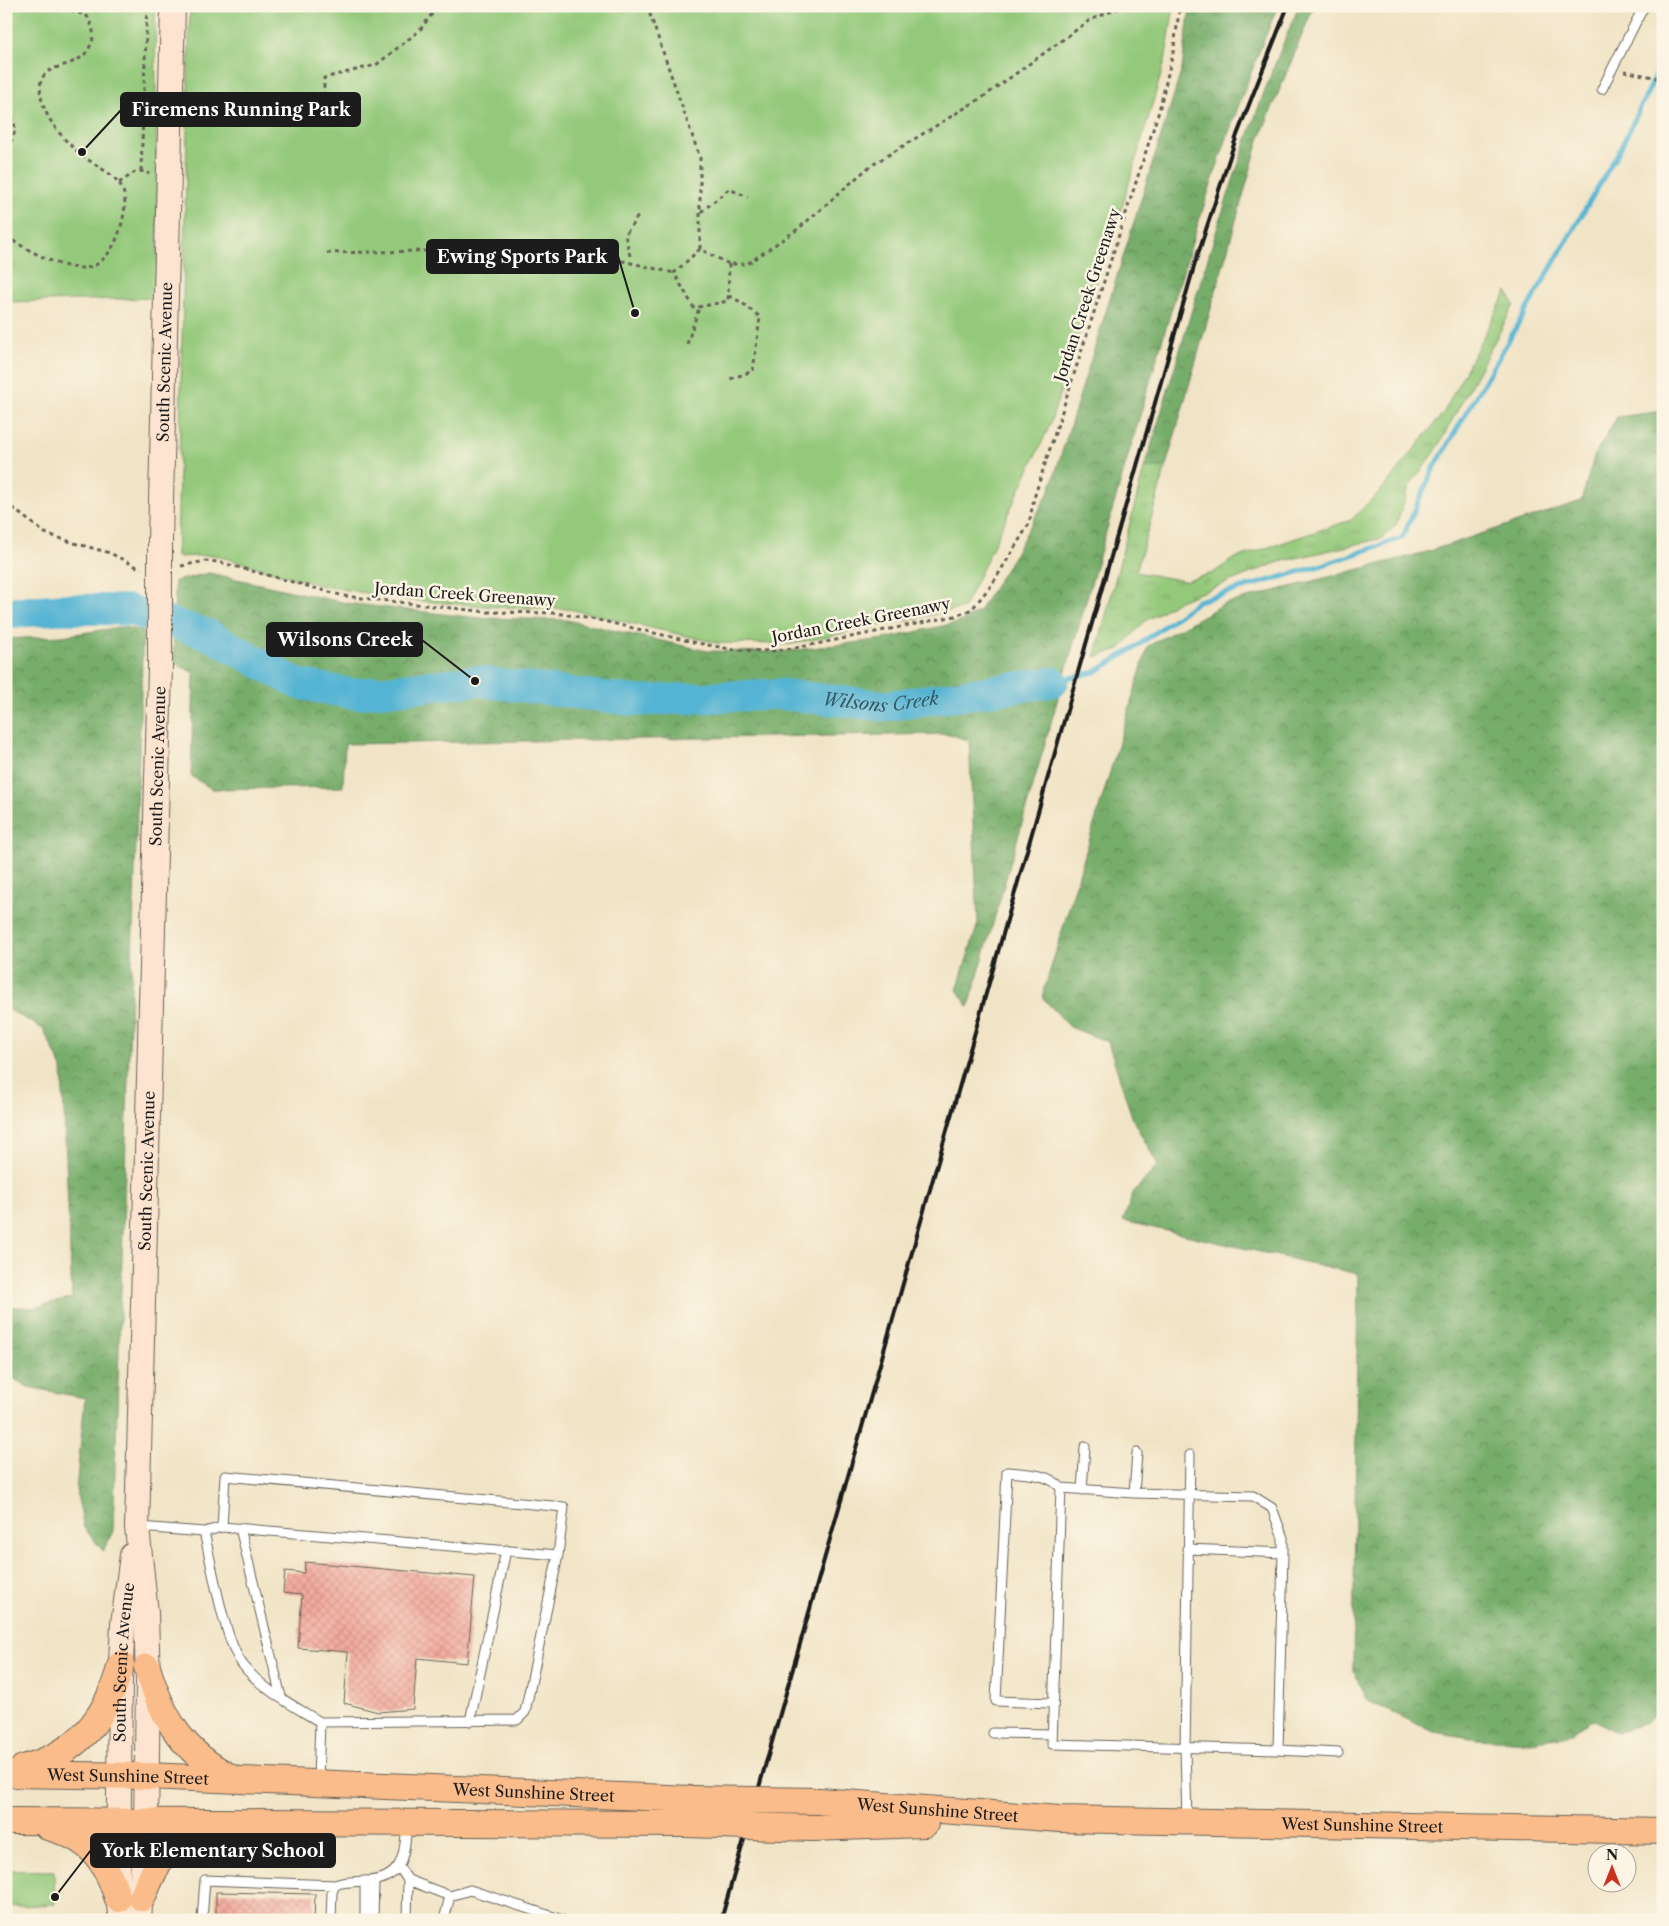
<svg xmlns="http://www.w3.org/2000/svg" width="1669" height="1926" font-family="'Libre Caslon Text',serif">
  <defs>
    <pattern id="grass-tufts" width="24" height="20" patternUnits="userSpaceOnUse" patternTransform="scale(1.25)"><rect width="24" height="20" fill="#94c97b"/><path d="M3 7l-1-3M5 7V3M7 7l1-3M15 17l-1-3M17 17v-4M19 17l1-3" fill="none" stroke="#7fac6a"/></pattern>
    <pattern id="forest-crowns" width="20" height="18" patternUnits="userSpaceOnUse" patternTransform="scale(1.25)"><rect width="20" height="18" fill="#77ad6b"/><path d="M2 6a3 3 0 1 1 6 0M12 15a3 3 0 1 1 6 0" fill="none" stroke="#618c57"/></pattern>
    <pattern id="building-cross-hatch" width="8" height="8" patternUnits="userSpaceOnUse" patternTransform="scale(1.25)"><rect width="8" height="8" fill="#f3aa9d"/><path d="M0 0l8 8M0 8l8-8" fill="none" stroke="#d09287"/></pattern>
  </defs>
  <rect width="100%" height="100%" fill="#fcf5e5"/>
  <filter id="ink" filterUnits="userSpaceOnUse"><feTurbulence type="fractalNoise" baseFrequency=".02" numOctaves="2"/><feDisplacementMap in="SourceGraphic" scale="10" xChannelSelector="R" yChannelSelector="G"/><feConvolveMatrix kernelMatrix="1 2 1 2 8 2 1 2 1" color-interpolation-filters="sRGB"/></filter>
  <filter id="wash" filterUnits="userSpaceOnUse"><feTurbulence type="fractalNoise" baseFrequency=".0096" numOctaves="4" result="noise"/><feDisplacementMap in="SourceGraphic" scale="20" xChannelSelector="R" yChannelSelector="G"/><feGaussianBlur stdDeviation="1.12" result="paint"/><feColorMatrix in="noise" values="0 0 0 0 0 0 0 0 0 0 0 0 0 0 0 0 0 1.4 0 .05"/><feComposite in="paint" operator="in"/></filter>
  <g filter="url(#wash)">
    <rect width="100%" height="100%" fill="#f1e4c6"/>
    <path fill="url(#grass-tufts)" stroke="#58724c" d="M1507,291L1514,305L1435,452L1410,485L1396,525L1383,538L1279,562L1177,602L1144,622L1120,649L1095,657L1144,469L1166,466L1136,572L1185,581L1213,573L1233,559L1351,520L1385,486L1444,412Z"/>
    <path fill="url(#forest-crowns)" stroke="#4a6444" d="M1190,6H1278C1216,151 1173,304 1128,456C1075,639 1022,823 969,1007L957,990L978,923L969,741L950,734L345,744L343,787L212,789L191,776L194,673L173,662L175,581L209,573L346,603L478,618L567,620L707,651L780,652L884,639L960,622L979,611L1011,561L1050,490L1182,69Z
      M1299,6H1314L1259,140L1166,466L1144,469C1192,314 1234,155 1299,6Z
      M1663,411V1707L1645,1724L1616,1733L1593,1719L1563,1737L1530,1742L1477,1739L1434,1732L1368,1701L1353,1669L1358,1274L1123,1221L1133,1193L1158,1165L1133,1120L1108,1042L1070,1027L1042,997L1148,646L1224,604L1426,552L1581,501L1595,454L1617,417Z
      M122,627L143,631L113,1531L103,1551L84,1528L76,1489L85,1398L28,1387L6,1374V1306L32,1308L72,1298L62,1068L43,1029L6,1008V639L62,636Z"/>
    <path fill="#94c97b" stroke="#58724c" d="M6,6H155L158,298L6,302Z
      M190,6H1174L1165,61L1124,200L1049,427L964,608L791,644L717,643L569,609L497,607L408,600L323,586L214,555L177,557Z
      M6,1870L54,1871L55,1904L6,1907Z"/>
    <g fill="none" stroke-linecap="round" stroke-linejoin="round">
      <path stroke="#54b4d3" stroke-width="5" d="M1053,682L1095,672L1136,647L1198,601L1326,564L1402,538L1433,470L1619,151L1663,61"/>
      <path stroke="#54b4d3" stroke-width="31" id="s1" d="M6,613L60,609L130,610L207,634L298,684L354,694L475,681L638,701L778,694L885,706L1053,682"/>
    </g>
    <g id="blocks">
      <path fill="url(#building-cross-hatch)" d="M305,1562L475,1577L467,1663L417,1658L413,1709L378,1712L344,1703L348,1652L298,1648L302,1595L283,1593L285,1571L304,1573Z
        M216,1892L315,1894L314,1920H216Z"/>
    </g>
  </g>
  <g filter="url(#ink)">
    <use href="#blocks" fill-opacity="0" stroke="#676258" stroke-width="1"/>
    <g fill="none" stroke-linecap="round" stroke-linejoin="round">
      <g stroke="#676258" stroke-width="11">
        <path id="lane" d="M1602,89L1644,6
          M1082,1490L1085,1447
          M1134,1493L1137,1453
          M139,1527L204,1532C212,1565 224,1641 243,1665C261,1689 294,1706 320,1722L318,1781
          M240,1528L281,1697
          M204,1532L222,1527L558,1555L564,1507L225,1476L222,1527
          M1187,1549L1283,1553V1538L1272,1508L1253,1496L1134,1493L1061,1488L1052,1744L1278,1750
          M1283,1553L1278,1750L1338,1753
          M1052,1703L996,1701L1007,1472C1026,1474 1048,1473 1061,1488
          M470,1721L506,1550
          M320,1722L517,1720L525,1712L558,1555
          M993,1733L1052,1734
          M1187,1820L1185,1749L1190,1455
          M399,1867L408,1880L450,1896
          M365,1881V1920
          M202,1920L205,1880L335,1885
          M331,1920L332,1892L335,1885C344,1881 356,1882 366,1881C404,1880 404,1854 407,1825
          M373,1920L374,1881
          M407,1920L408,1880
          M444,1920L450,1896L470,1890L563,1920"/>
      </g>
      <g stroke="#676258" stroke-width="26">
        <g id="secondary">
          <path id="s2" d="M160,542L173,6"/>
          <path id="s3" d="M121,1920L118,1899L120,1680L123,1624L132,1555"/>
          <path id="s4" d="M139,1920L146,1823L148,1682L146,1613L137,1527L160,667"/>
        </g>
      </g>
      <g stroke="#676258" stroke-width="28">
        <g id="primary">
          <path d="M147,1667C163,1720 183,1753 234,1779"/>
          <path d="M23,1768C78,1754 107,1718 121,1664"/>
          <path id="s5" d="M6,1774L146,1776L692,1799"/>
          <path id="s6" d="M819,1801L1060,1819L1663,1831"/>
          <path d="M6,1821L687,1824"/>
          <path d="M48,1827C90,1839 105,1858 118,1899"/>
          <path d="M813,1828L925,1824"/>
          <path d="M142,1898C154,1871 170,1828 204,1823"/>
        </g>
      </g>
      <path stroke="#676258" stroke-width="3" stroke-dasharray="4 4" stroke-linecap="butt" d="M647,6L700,158V249L729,264H747L798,229L869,167L986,95L1090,20L1124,6
        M6,7L9,6
        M1624,71L1663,79
        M324,96V78L376,65L419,31L438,6
        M6,110C15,119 17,128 12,140L6,145
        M141,171L147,6
        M119,183L135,172L145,171L149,174
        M701,212L729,189L748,197
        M6,237C28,249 73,279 97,264C110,255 117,241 121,226C135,177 109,177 79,153C64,140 47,121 42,101C30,54 79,77 91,44C96,33 92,26 87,16L60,6
        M700,249L674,273L694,308L728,301L729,264
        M327,253L567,248L674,273
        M630,256L625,235L638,216
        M729,296L741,302L760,317L753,371L730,379
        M687,344L699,308
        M6,503L45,533L74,543L110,553L141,569
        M181,566L205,561L219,562L344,596L488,612L556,613L603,621L697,643L736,650L772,651L801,647L955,616L972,609L993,583L1029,524L1034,498L1159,111L1173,53L1180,6"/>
      <use href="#lane" stroke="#fff" stroke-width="9"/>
      <use href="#secondary" stroke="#fde4d0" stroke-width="24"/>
      <use href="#primary" stroke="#f9bc8a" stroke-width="26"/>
      <path stroke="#1c1c1c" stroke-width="4" d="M721,1920L1195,263L1237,135L1288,6"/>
      <g stroke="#676258" stroke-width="26" stroke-linecap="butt">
        <path id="secondary-bridge" d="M160,542V667"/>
      </g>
      <g stroke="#676258" stroke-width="28" stroke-linecap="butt">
        <path id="primary-bridge" d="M692,1799L819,1801
          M687,1824L813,1828"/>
      </g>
      <use href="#secondary-bridge" stroke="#fde4d0" stroke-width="24"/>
      <use href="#primary-bridge" stroke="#f9bc8a" stroke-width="26"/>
    </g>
  </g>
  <g text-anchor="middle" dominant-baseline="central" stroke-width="5" stroke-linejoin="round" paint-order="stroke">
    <g font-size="16" fill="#1c1c1c" stroke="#fcf5e5">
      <text transform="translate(1087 295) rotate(-72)">Jordan Creek Greenawy</text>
      <text stroke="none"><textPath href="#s2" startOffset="180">South Scenic Avenue</textPath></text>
      <text transform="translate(465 594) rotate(4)">Jordan Creek Greenawy</text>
      <text transform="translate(861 620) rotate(-11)">Jordan Creek Greenawy</text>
      <text stroke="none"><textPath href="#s4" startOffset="1155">South Scenic Avenue</textPath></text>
      <text stroke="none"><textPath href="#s4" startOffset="750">South Scenic Avenue</textPath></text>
      <text stroke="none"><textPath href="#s3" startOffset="258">South Scenic Avenue</textPath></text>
      <text stroke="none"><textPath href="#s5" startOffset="122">West Sunshine Street</textPath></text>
      <text stroke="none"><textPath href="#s5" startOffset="528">West Sunshine Street</textPath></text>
      <text stroke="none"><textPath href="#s6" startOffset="119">West Sunshine Street</textPath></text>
      <text stroke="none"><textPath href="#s6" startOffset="544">West Sunshine Street</textPath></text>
    </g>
    <g font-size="18" font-style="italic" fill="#325965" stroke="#fcf5e5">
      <text stroke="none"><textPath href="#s1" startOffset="895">Wilsons Creek</textPath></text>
    </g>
  </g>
  <path fill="none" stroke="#1c1c1c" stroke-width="2" d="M82 152L121 110M635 313L618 256M475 681L422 640M55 1897L91 1850"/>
  <g fill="#1c1c1c" stroke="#fcf5e5" stroke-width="2">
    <circle cx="82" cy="152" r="5"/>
    <circle cx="635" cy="313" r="5"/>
    <circle cx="475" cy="681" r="5"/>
    <circle cx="55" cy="1897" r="5"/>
  </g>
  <g fill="#1c1c1c" stroke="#1c1c1c" stroke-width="2">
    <rect x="121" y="93" width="239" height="33" rx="5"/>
    <rect x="427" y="240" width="191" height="33" rx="5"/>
    <rect x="267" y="623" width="155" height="33" rx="5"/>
    <rect x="91" y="1834" width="244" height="33" rx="5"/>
  </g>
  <g font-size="18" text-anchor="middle" font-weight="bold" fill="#fff">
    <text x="241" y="116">Firemens Running Park</text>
    <text x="522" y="263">Ewing Sports Park</text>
    <text x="345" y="646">Wilsons Creek</text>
    <text x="213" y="1857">York Elementary School</text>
  </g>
  <rect width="1669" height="1926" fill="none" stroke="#fcf5e5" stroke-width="25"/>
  <g transform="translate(1612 1868)"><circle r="24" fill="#fcf5e5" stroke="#a29e95"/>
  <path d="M0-4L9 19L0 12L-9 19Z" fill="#c8321e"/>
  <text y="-8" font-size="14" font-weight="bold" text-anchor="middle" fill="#1c1c1c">N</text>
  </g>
</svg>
